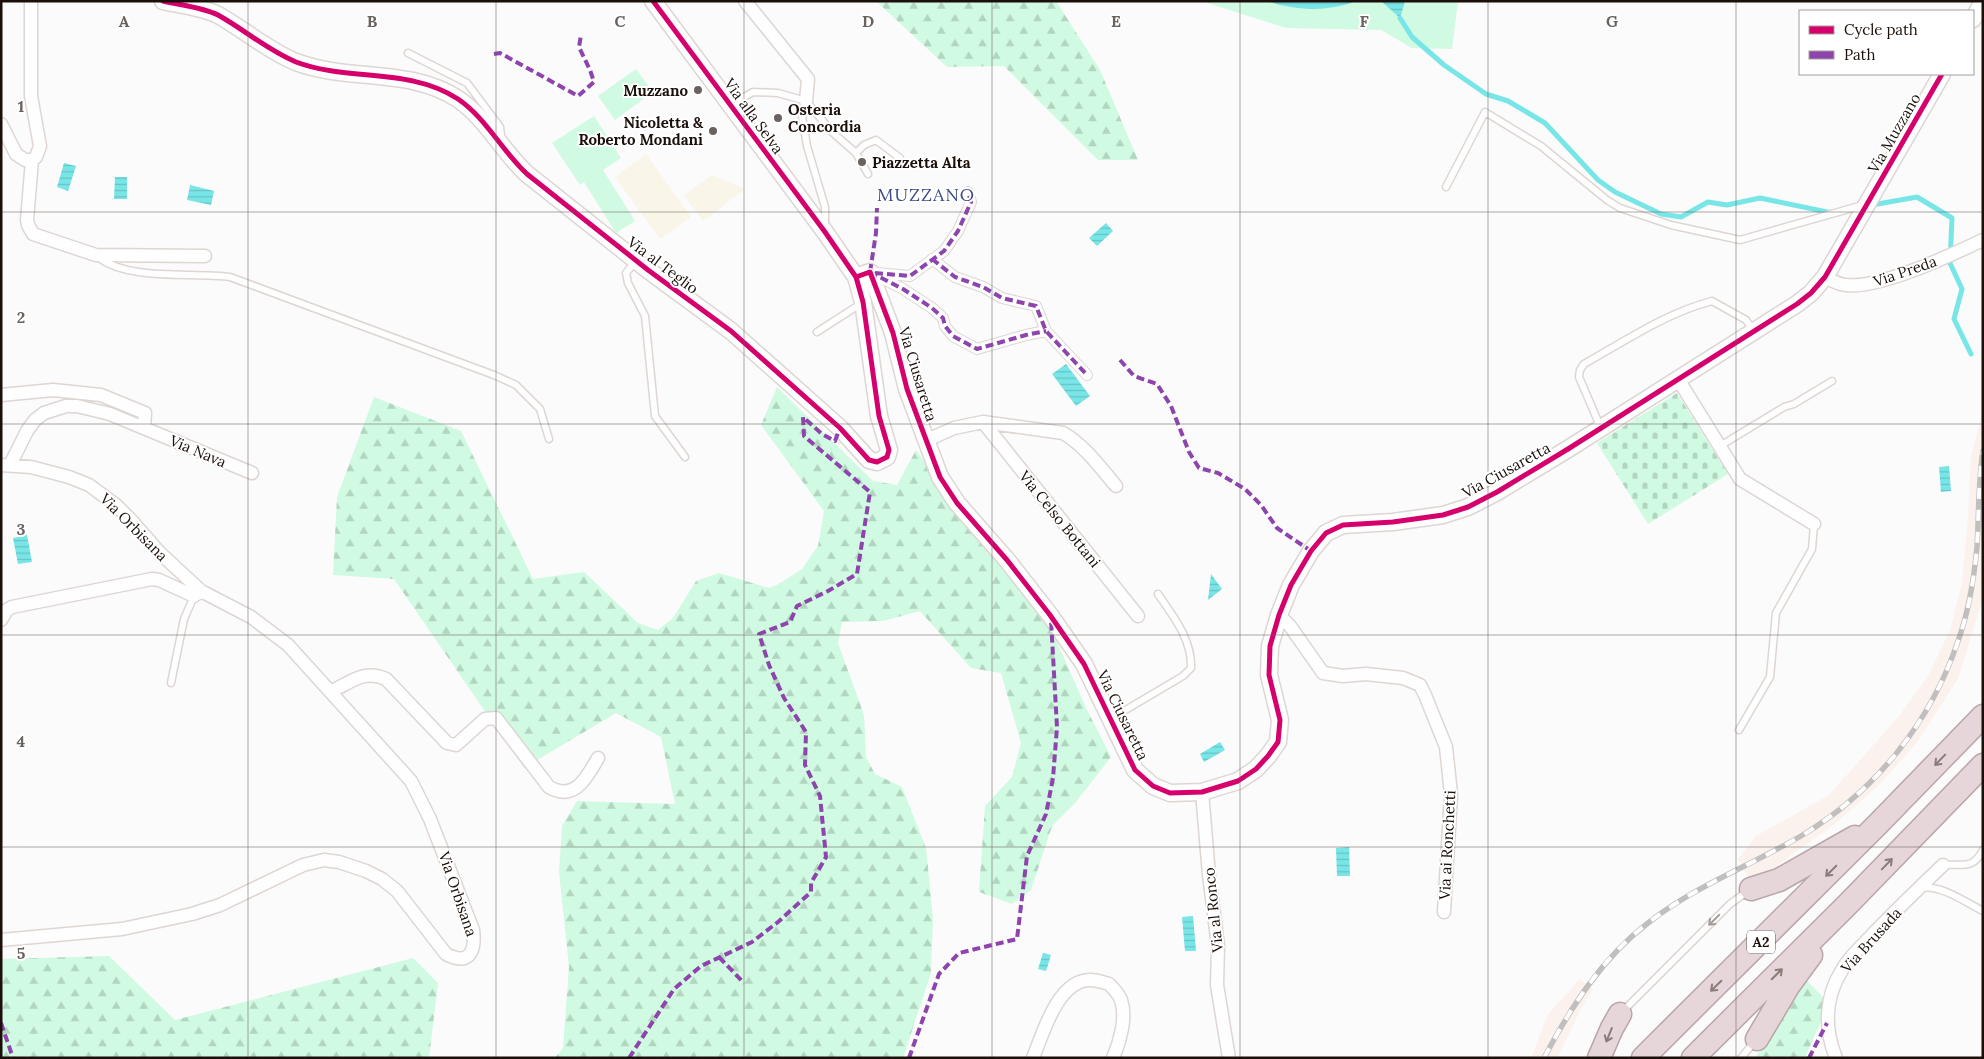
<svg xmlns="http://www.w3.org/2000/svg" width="1984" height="1059" font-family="Lora,serif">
  <defs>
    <pattern id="forest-firs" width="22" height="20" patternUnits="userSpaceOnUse" patternTransform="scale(1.25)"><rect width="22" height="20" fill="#d0fae1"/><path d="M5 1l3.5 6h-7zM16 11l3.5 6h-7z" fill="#b2d5c0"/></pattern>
    <pattern id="cemetery-stones" width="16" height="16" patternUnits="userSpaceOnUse" patternTransform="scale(1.25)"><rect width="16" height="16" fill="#d0fae1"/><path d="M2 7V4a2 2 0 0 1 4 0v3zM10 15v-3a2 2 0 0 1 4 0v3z" fill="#b2d5c0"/></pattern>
    <pattern id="water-rules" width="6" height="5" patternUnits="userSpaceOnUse" patternTransform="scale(1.25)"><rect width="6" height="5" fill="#78e5e7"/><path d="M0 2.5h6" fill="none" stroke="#67c3c5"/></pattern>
  </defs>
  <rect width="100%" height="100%" fill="#fbfbfb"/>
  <path fill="#fcf2ed" d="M1983,410V598L1958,679L1916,744L1878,786L1836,823L1771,870L1749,878L1738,859L1756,836L1829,795L1899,716L1928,676L1950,630L1962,583L1968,515L1971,456Z
    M1580,979L1593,989L1581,1009L1557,1058H1531L1548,1014Z"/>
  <path fill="#faf5e9" d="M646,154L691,217L660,239L615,177Z
    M712,175L745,189L703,221L684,195Z"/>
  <path fill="url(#forest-firs)" d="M876,1H1056L1100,70L1138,160H1098L1004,66L947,67Z
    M777,387L873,481L897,485L916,450L977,538L1049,624L1086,708L1111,757L1075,803L1052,826L1031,890L1012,904L979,892L985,806L1012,777L1021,743L1001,673L971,668L920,611L883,621L842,622L838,643L864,715L866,757L875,774L902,787L926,848L933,918L931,973L903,1058H555L563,1048L569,967L559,872L562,826L577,801L675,804L661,737L616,713L524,768L394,579L333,575L337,497L374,397L461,431L533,579L584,572L638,623L658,630L673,618L696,581L719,573L769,588L779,584L802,569L818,546L824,511L761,425Z
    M109,956L175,1020L413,958L438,983L429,1058H1V959Z
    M1805,979L1829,1003L1805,1058H1755Z"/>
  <path fill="url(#cemetery-stones)" d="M1677,393L1728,474L1648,524L1597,443Z"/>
  <path fill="#d0fae1" d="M1201,1H1458L1452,49L1412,48L1381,30L1286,28Z
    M636,69L653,92L615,120L598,96Z
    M594,116L621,158L603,170L635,221L616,233L584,182L580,185L552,143Z"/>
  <path fill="url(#water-rules)" d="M1267,1H1356C1329,12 1294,11 1267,1Z
    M1381,1H1405L1400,18Z
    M64,163L76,166L68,191L57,187Z
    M115,177H127V199H114Z
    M190,185L214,191L211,205L187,200Z
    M1106,223L1113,231L1097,246L1089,238Z
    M1066,364L1090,396L1076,406L1052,374Z
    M1949,466L1951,491L1941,492L1939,467Z
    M27,535L32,562L18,564L13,538Z
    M1211,574L1222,589L1208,600Z
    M1220,742L1225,750L1204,762L1200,754Z
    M1349,847L1350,876H1337L1336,848Z
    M1193,916L1196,951H1185L1182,917Z
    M1043,953L1051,955L1046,971L1038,969Z"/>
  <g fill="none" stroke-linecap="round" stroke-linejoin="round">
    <path stroke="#78e5e7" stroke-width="5" d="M1400,18L1412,37L1444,65L1486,94L1508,101L1545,123L1598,180L1615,192L1661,214L1681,217L1708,202L1727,205L1760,198L1832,213
      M1872,205L1917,197L1952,218L1950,263L1962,289L1954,319L1971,354"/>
    <g stroke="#ddd6d3" stroke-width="9">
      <path id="service" d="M408,53L467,83L500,127L501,137
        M806,101L801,110L807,146L825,207V226
        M732,104L753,92L778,93L806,101L832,132L856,153L868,174
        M856,153L864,145L876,140L900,158
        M1446,187L1485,112L1541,146L1607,200L1620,208L1671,225L1740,240L1863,205
        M99,258C131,281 190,272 230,277L494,375L516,385L540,409L549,439
        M635,262L626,273L628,283L645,316L655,416L685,457
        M817,332L862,303
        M1600,426L1579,377L1580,370L1584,364C1625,341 1666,313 1712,301L1746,320L1753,330
        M1720,446L1784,407L1794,404L1832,381
        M171,683L184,619L194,596
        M1112,718L1183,676L1191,668C1192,639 1173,616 1158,594
        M1739,730L1770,677L1776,613L1812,549L1814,524
        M1943,865C1962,863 1972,871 1983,850
        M1922,888C1940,884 1967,903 1983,911
        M1622,1012L1730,904L1748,891
        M1741,1058L1755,1041"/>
    </g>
    <g stroke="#ddd6d3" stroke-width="12">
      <path id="pedestrian" d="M932,259L955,277L983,287L1002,298L1036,306L1046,331L1087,375
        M870,272L903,289L932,308L943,318L945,326L953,336L977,349L1026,335L1046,331
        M876,273L910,276L944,251L958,231L971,202L968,192"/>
    </g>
    <g stroke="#ddd6d3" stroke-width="15">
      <path id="minor" d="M745,1L808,79L806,101
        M1,124L16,154L25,160H32L36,157L40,146L31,96V1
        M32,160L27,220L28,225L33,234L96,255L205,256
        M1825,277C1831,280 1839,285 1846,285C1880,289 1951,255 1983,240
        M1678,379L1740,479L1814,524
        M1,395L53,390L101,395L145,413L144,428
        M983,422L1138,616
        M925,441L954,428L983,422L1063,433C1084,445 1100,467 1116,486
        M1,465L31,467L69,477L89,485L116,505L131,520L160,553L201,591L251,617L288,645L411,781L430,819L473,930C476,952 469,966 446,954L397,891L382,879L366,871L339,862L324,860L303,865L220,905L192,914L122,929L1,940
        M10,465L27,431L35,420L44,413L66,406H77L110,414L252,473
        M1279,615L1290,626L1323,673L1343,676L1366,674L1403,678L1420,685L1425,695L1446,747L1451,794L1444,912
        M1,620L7,610L12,607L152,579L159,580L194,596L201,591
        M332,691C351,682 365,669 386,679L447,743L456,745L485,719L496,718L549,787C575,802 587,777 598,758
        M1202,792L1209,875L1218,946L1217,985L1229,1058
        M1033,1058C1043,1033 1058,980 1090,980C1096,980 1103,982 1109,984C1113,988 1119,994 1121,1000C1127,1017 1120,1042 1113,1058
        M1836,1058C1824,1028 1825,997 1842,970C1849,957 1862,946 1872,935C1895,911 1919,888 1943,865"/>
    </g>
    <g stroke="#ddd6d3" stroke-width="19">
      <path id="tertiary" d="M163,1C180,5 202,7 218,15C245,30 267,50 296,62C349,82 409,67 458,99C486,118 502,151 527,174L648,270L731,331L840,428L869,460L877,462L887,457L889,450L879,416L863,302L856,277L825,232L653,1
        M1973,19L1983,2
        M856,277L870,272L893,333L907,389L940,477L957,503L1007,560L1050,615L1084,664L1135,770L1153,786L1170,793L1202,792L1238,781L1256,769L1268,756L1278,742L1280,720L1269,675L1270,646L1279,615L1291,585L1311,551L1326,533L1343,525L1393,522L1443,515L1468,507L1497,492L1568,449L1797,304L1811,293L1825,277L1942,74"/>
    </g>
    <g stroke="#b8a6a8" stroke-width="25">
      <path id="motorway" d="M1751,889L1779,880L1855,837
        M1757,1039L1789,985L1811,955
        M1599,1058L1612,1028L1620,1014
        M1643,1058L1878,824L1983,716
        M1693,1058L1848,904L1983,765"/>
    </g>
    <use href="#service" stroke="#fefefe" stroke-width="6"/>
    <use href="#pedestrian" stroke="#fefefe" stroke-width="10"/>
    <use href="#minor" stroke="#fefefe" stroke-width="12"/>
    <use href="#tertiary" stroke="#fefefe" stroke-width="16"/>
    <use href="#motorway" stroke="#e7d6d9" stroke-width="22"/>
    <g stroke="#c0bfbe" stroke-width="5.5">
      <path id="rail" d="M1544,1058C1571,1007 1602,958 1648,923C1695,886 1750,866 1801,836C1875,792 1931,722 1958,641C1969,611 1974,579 1977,547C1979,515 1978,483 1983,451"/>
    </g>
    <use href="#rail" stroke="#fff" stroke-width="4" stroke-dasharray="11" stroke-linecap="butt"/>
    <path stroke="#8e44ad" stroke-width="4" stroke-dasharray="8 4" stroke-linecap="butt" d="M494,54L500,53L578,96L594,82L590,70L579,47L581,35
      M932,259L955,277L983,287L1002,298L1036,306L1046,331L1087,375
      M870,272L903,289L932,308L943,318L945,326L953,336L977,349L1026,335L1046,331
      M870,272L876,233L877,208
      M875,273L910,276L944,251L958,231L971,202L968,192
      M1120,360L1134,376L1157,384L1171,406L1189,452L1199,468L1218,473L1245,489L1261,505L1277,528L1311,551
      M719,957L744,983
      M1,1023L13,1058
      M629,1058L674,989L701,966L752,942L778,922L811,892V883L826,857L820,796L805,765L806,732L784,698L769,665L759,634L790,622L797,606L828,591L857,574L870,492L804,436L803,417L822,434L835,441L840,428
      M909,1058L939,974L959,953L1017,939L1027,856L1046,814L1053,778L1057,727L1051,620
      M1809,1058L1827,1023"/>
    <g stroke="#fff" stroke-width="8">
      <path id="cycleway" d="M163,1C180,5 202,7 218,15C245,30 267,50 296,62C349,82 409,67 458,99C486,118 502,151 527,174L648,270L731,331L840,428L869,460L877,462L887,457L889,450L879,416L863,302L856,277L825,232L653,1
        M856,277L870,272L893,333L907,389L940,477L957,503L1007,560L1050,615L1084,664L1135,770L1153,786L1170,793L1202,792L1238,781L1256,769L1268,756L1278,742L1280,720L1269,675L1270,646L1279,615L1291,585L1311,551L1326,533L1343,525L1393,522L1443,515L1468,507L1497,492L1568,449L1797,304L1811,293L1825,277L1942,74"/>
    </g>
    <use href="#cycleway" stroke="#d6006c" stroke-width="5"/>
  </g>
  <defs><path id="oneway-shaft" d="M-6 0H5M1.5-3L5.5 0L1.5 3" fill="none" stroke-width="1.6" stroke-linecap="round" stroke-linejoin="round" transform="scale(1.25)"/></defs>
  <g stroke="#8b7c7b">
    <use href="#oneway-shaft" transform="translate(1940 760) rotate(134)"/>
    <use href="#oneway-shaft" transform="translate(1887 864) rotate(-46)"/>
    <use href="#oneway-shaft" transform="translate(1831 871) rotate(135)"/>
    <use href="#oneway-shaft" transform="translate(1777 974) rotate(-45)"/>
    <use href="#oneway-shaft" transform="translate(1716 986) rotate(136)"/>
    <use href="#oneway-shaft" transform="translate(1609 1035) rotate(112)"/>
  </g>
  <use stroke="#a39e9c" href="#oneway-shaft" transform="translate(1714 920) rotate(135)"/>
  <path fill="none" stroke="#69625e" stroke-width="1" stroke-opacity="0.55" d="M248,1V1058M496,1V1058M744,1V1058M992,1V1058M1240,1V1058M1488,1V1058M1736,1V1058M1,212H1983M1,424H1983M1,635H1983M1,847H1983"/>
  <g fill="#69625e" stroke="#fff" stroke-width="2">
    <circle cx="698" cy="90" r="5"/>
    <circle cx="778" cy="118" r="5"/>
    <circle cx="713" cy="131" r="5"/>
    <circle cx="862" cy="162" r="5"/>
  </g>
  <g text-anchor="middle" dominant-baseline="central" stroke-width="4" stroke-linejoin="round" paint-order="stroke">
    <rect fill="#fff" stroke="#5f5753" stroke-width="1" x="1747" y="930.5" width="28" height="23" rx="4"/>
    <g font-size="14" font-weight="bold" fill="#1b0f09">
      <text x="1761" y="942">A2</text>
    </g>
    <g font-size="15" font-weight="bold" fill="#1b0f09" stroke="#fff" text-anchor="end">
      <text x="688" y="90">Muzzano</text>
      <text x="788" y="109" text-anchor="start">Osteria<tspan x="788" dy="17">Concordia</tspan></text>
      <text x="703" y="122">Nicoletta &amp;<tspan x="703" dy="17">Roberto Mondani</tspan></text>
      <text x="872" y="162" text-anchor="start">Piazzetta Alta</text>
    </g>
    <g font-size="15" fill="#1b0f09" stroke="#fff">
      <text transform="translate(754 116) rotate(54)">Via alla Selva</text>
      <text transform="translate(1894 133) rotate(-60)">Via Muzzano</text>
      <text transform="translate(663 265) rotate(37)">Via al Teglio</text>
      <text transform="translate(1905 271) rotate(-19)">Via Preda</text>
      <text transform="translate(918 374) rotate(73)">Via Ciusaretta</text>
      <text transform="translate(198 451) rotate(23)">Via Nava</text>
      <text transform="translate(1506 470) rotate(-29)">Via Ciusaretta</text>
      <text transform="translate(1060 519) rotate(51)">Via Celso Bottani</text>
      <text transform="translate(134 527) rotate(45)">Via Orbisana</text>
      <text transform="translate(1123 715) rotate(64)">Via Ciusaretta</text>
      <text transform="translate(1447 845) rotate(-87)">Via ai Ronchetti</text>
      <text transform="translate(458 894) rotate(71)">Via Orbisana</text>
      <text transform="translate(1213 910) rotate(-96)">Via al Ronco</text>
      <text transform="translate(1871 940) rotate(-48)">Via Brusada</text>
    </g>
    <g font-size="18" letter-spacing="1" fill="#3d4a86" stroke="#fff">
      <text x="926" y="194">MUZZANO</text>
    </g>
  </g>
  <g font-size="16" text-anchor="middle" font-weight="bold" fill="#69625e" stroke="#fff" stroke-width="4" stroke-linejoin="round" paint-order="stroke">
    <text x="124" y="27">A</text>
    <text x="372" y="27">B</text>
    <text x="620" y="27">C</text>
    <text x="868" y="27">D</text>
    <text x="1116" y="27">E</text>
    <text x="1364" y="27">F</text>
    <text x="1612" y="27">G</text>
    <text x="21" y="112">1</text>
    <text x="21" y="323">2</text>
    <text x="21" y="535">3</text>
    <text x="21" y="747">4</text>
    <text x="21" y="959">5</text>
  </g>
  <rect width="1984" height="1059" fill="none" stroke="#1b0f09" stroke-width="5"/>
  <rect x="1799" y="10" width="175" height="65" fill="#ffffff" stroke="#a49f9d"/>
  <rect x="1809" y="26" width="25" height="8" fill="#d6006c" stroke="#a49f9d"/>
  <text x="1844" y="35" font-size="15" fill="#1b0f09">Cycle path</text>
  <rect x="1809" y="51" width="25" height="8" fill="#8e44ad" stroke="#a49f9d"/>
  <text x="1844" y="60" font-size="15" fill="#1b0f09">Path</text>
</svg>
